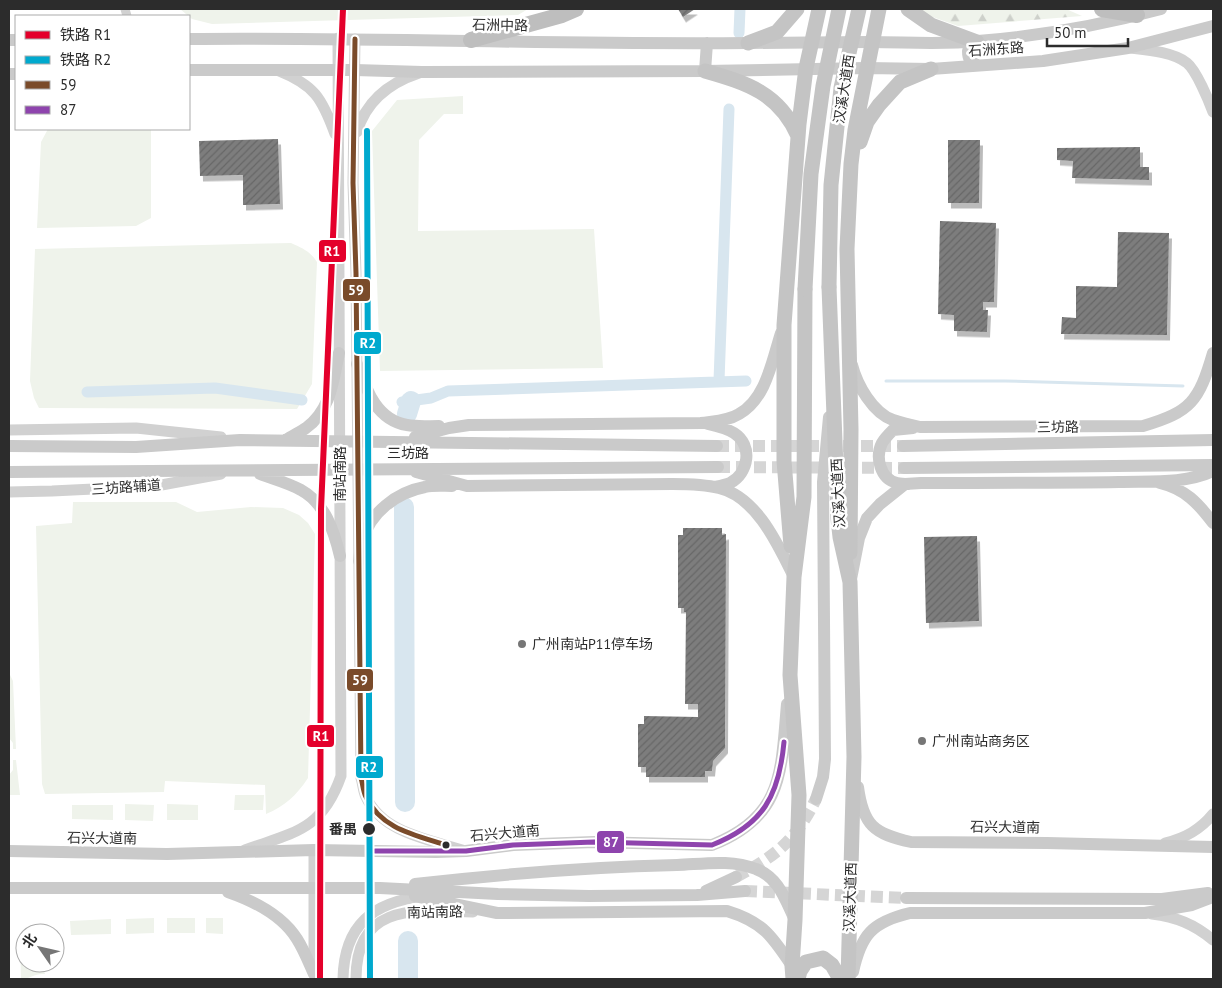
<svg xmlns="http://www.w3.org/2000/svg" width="1222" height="988" font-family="'PT Sans','Noto Sans SC',sans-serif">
  <defs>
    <pattern id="forest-firs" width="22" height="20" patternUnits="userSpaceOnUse" patternTransform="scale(1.25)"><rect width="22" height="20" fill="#eff3eb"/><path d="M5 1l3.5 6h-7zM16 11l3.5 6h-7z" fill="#cdd0ca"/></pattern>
    <pattern id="building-hatch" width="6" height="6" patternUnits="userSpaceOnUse" patternTransform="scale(1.25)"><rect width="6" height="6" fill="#7d7d7d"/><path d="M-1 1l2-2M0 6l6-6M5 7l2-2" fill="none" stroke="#676767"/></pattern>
    <filter id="shadow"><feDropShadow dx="3" dy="5.5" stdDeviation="0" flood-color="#0004"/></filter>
  </defs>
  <rect width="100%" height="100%" fill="#fff"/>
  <path fill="#eff3eb" d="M180,9H528L518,15L212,24L192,19Z
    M463,96V114H444L419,140L418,231L594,229L603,368L380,371L372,131L397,100Z
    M48,129H151V218L136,226L37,228L41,142Z
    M291,243C302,248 310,251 317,262L312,384L297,409L39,408L34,398L30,381L35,249Z
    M73,502H176L197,512L251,507L283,508L299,515L308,523L315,534L308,778C296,796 285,806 266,814L265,785L165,781L164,792L45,794L42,784L36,526L72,523Z
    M9,673L13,681L16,749H13V743L9,738Z
    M13,760H16L20,795H9V775L13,770Z
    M235,795H264L263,810H234Z
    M125,804L154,805L153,821L125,820Z
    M167,804L198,805V820H167Z
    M72,805H113V820L72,819Z
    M154,918V933L126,934V919Z
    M167,918H195V933H167Z
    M206,918H223V934L206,933Z
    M111,919V934L71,935L70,921Z
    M20,940H25V963H42L45,974C35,973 30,979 21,979Z"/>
  <path fill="url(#forest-firs)" d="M921,9H1066L1082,16L958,26L927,15Z"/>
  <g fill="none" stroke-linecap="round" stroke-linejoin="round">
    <path stroke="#d8e6ef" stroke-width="3" d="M886,381H1005L1183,386"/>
    <path stroke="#d8e6ef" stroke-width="11" d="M739,33L740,9
      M719,381L729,109
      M87,392L215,388L302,400
      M402,402L431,398L448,391L746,381"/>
    <path stroke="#d8e6ef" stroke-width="20" d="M407,414L411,401
      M404,507L405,802
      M408,979V941"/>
  </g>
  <path fill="url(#building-hatch)" filter="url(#shadow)" d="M678,9H695L683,17Z
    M278,139L280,204L243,205V175L200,176L199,141Z
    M948,140H980L979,203H948Z
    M1140,147V167H1149V180L1072,178L1073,161L1057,160V148Z
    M940,221L996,223L994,302H983V310H988L987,332L954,331V315L938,314Z
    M1118,232L1169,233L1167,335L1061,334L1062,317L1076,318V286L1117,287Z
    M683,528H722V535L726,534L725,748L713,761L712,771H705V777H646V767H638V724H644V716L698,717V704H685L686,612H684V608H678V535H683Z
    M977,536L979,621L926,623L924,537Z"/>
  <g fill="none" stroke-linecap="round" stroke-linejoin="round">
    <path stroke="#d5d5d5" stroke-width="12" stroke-dasharray="12 6" stroke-linecap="butt" d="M717,446H903
      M718,467L904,468
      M736,877C777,855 795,841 816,799
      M745,891L906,898"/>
    <path stroke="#d1d1d1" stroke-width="9" d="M125,9L127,16"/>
    <path stroke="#d1d1d1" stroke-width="11" d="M355,39L353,183L356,273L361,778C363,784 363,791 366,797C383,833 428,839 462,850
      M1130,48C1147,50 1173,52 1187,63C1196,70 1209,101 1213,112
      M279,71C314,85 322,98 335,134
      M357,132C366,101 389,83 419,73
      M9,430L136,428L221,437
      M9,492L52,491L156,486L221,474
      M1165,843C1185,838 1200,830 1213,814
      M245,850C295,832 322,830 341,776L338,38
      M314,850V973
      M1152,914C1176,917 1194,924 1213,940
      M343,979C344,925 373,902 424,896
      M356,979C356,902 416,910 473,912"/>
    <path stroke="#cacaca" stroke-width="12" d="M189,39C375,37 561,45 748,43C789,43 829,42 870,42C906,42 942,45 978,41C1039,36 1102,25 1161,9
      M9,40H16
      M977,42L968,51C968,59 970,62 977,65
      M189,70H355L422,72L705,71L866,68L931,69L1043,61L1128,48L1213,26
      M705,71L707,43
      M9,74H16
      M357,364C366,389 376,420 407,425C417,427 428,426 439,426
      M852,365C857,385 873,413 893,420C902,423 911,425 920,427L1143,426C1191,412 1199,401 1213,353
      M708,424C717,426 726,428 734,433C753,445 749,473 730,483C725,485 719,486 714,487
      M415,437L449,428L469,425L701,423C714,421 728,421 739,414C766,399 772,361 781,333
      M286,440C292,436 300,432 306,428C331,410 333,381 339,353
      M9,446L136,447L240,440L717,446
      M903,446L1213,440
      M904,468L1213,465
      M9,472C245,471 482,468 718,467
      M416,472L467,486L672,484C687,484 704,484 719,488C757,497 778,545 794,577
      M260,474C273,479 289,483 301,490C325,503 334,531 340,556
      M1160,483C1185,489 1198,503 1213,523
      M909,484C905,484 901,484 897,483C880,479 875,457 882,443C885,438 889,434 893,430L913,428
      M359,561C360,555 360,548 362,542C369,513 397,492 425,487C434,485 443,486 452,486
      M851,579L859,538L867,518L880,504L905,484L921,483C987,483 1053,483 1119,482C1150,481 1185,484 1213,471
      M858,787C863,825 874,834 911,842L1047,843L1213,847
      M816,799L823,777L825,759L823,482L829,417
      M9,851L167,854L314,850L436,852L466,851L513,845L594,842L712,845C784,817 781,771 787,704
      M415,884C502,874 589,867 677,865C703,864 731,859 756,869C778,877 785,899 794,918
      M9,888H380L498,894L589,896L697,895L745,891
      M706,891L736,877
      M228,892C254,901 282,915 297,939C304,950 309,963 314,974
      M415,896L497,913L727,911C763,922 772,936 792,966
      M906,898L1162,899L1208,893
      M853,972C861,935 872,922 910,913H1145L1192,905L1213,897"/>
    <path stroke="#c4c4c4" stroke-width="15" d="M908,9L931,25L977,42
      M748,43L777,32L797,9
      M705,71C747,83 779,93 798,136
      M860,142L867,122L879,105L900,82L931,69
      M829,287L838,519L840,537L850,582L854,757L848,979
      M791,546L784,461V325L799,124L806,68L819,9
      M850,553L851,429L847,249L851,164L855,130L879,9
      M793,979L792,966L795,920L799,795L790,675L794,577L804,497L805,289
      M798,979L800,971L806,962L823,958L832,965L840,979"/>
    <path stroke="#bebebe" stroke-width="16" d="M1102,9L1137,15
      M471,40L562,15L576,9"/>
    <path stroke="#c4c4c4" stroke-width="15" d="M829,287L831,185L841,88L859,9
      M805,289L811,174L823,86L839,9"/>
    <g stroke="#fff" stroke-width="9">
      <path id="bus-1" d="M355,39L353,183L356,273L361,778C363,784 363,791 366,797C381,829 415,835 446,845"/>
    </g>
    <g stroke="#fff" stroke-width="9">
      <path id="bus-2" d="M375,851H466L513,845L594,842L712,845C763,825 779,796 784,742"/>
    </g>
    <use href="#bus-1" stroke="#7a4b2a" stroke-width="5"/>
    <use href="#bus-2" stroke="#8e44ad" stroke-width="5"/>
    <g stroke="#fff" stroke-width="10">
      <path id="rail-1" d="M320,979L321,509L343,9"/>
    </g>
    <g stroke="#fff" stroke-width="10">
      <path id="rail-2" d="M367,131L370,979"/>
    </g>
    <use href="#rail-1" stroke="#e4002b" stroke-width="6"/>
    <use href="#rail-2" stroke="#00a9ce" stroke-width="6"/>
  </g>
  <g fill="#767676" stroke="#fff" stroke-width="2">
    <circle cx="522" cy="644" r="5"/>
    <circle cx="922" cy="741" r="5"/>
  </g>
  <g fill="#2c2c2c" stroke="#fff" stroke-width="2">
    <circle cx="369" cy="829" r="7"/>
    <circle cx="446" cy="845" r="4.5"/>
  </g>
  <g text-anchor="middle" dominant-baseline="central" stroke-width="5" stroke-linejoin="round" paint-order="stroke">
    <g font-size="14" fill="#2c2c2c" stroke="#fff">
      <text transform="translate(500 25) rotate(1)">石洲中路</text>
      <text transform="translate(996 49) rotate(-4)">石洲东路</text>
      <text transform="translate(844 89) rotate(-81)">汉溪大道西</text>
      <text transform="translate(1058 427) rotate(-1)">三坊路</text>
      <text x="408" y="453">三坊路</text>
      <text transform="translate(340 474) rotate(-90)">南站南路</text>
      <text transform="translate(126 487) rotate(-4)">三坊路辅道</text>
      <text transform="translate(838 493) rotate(-93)">汉溪大道西</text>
      <text transform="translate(1005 827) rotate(1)">石兴大道南</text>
      <text transform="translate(505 833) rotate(-5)">石兴大道南</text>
      <text transform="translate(102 838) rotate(1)">石兴大道南</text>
      <text transform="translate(850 897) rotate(-88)">汉溪大道西</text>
      <text transform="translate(435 912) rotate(-1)">南站南路</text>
    </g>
    <g font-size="14" fill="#2c2c2c" stroke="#fff" text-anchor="start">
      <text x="532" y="644">广州南站P11停车场</text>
      <text x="932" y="741">广州南站商务区</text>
    </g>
    <g font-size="14" font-weight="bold" fill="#2c2c2c" stroke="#fff" text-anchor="end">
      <text x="357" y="829">番禺</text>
    </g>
  </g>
  <g stroke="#fff" stroke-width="2">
    <rect x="318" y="239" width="29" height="24" rx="5" fill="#e4002b"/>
    <rect x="342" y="278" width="29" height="24" rx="5" fill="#7a4b2a"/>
    <rect x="353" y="331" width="29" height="24" rx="5" fill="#00a9ce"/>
    <rect x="346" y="668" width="28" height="24" rx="5" fill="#7a4b2a"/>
    <rect x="306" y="724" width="29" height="24" rx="5" fill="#e4002b"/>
    <rect x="355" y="755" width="29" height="24" rx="5" fill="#00a9ce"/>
    <rect x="596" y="830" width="29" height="24" rx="5" fill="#8e44ad"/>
  </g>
  <g font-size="14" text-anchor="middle" font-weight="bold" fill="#fff">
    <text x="332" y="256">R1</text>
    <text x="356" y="295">59</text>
    <text x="368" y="348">R2</text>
    <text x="360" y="685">59</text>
    <text x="321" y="741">R1</text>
    <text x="369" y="772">R2</text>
    <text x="611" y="847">87</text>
  </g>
  <rect width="1222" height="988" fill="none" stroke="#2c2c2c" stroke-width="20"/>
  <rect x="15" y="15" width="175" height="115" fill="#ffffff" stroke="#ababab"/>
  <rect x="25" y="31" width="25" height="8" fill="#e4002b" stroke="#ababab"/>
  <text x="60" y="40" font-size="15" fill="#2c2c2c">铁路 R1</text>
  <rect x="25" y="56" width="25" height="8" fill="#00a9ce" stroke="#ababab"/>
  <text x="60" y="65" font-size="15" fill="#2c2c2c">铁路 R2</text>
  <rect x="25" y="81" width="25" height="8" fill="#7a4b2a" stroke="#ababab"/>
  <text x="60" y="90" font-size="15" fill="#2c2c2c">59</text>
  <rect x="25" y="106" width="25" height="8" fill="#8e44ad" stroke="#ababab"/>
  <text x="60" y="115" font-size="15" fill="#2c2c2c">87</text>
  <g transform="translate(40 948) rotate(304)"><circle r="24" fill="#ffffff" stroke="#ababab"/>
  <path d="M0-4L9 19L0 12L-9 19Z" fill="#767676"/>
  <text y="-8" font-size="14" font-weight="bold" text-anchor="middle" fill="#2c2c2c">北</text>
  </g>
  <path d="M1047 38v8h81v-8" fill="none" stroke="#2c2c2c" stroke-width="2.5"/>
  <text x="1054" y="38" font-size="15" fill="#2c2c2c" stroke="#ffffff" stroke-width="4" paint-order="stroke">50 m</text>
</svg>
